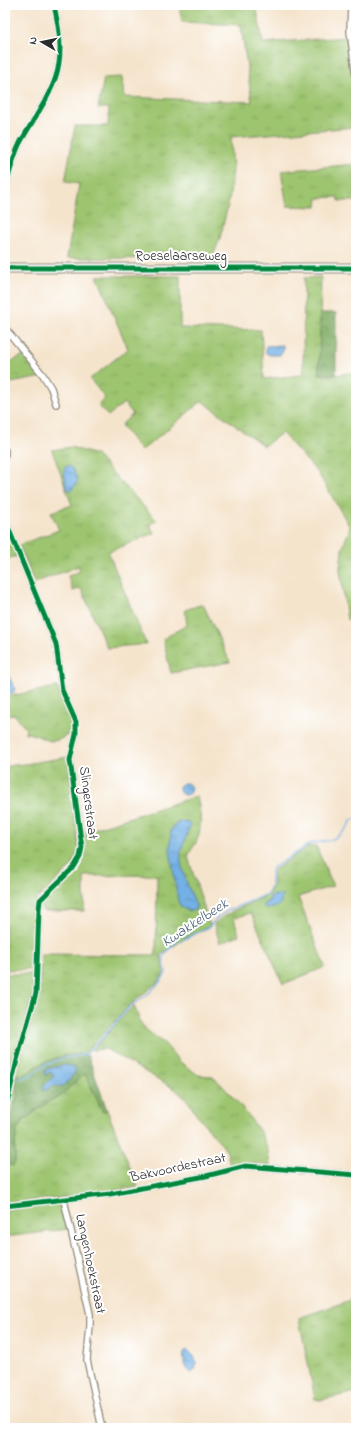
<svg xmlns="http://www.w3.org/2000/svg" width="361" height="1433" font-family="'Indie Flower',sans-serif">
  <defs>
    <pattern id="grass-tufts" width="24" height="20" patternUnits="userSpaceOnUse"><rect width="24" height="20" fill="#9dc570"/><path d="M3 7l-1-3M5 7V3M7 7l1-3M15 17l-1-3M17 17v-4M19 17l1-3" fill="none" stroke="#87a961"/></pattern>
    <pattern id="forest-crowns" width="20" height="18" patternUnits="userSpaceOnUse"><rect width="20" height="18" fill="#7eaa62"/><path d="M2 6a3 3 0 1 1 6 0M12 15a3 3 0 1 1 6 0" fill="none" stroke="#678b51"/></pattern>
    <pattern id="water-ripples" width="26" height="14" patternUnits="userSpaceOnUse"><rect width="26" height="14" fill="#73b0e5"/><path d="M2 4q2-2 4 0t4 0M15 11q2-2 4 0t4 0" fill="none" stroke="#5f8fba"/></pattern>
  </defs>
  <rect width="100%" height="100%" fill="#fff"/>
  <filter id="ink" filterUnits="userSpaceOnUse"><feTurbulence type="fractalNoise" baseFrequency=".025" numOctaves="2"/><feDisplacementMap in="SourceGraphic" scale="8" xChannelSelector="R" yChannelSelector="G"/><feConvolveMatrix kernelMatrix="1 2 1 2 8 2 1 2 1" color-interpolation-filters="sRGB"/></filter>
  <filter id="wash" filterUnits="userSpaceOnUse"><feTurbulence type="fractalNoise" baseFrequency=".012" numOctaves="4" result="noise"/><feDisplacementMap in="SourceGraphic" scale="16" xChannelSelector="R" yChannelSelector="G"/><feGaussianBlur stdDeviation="0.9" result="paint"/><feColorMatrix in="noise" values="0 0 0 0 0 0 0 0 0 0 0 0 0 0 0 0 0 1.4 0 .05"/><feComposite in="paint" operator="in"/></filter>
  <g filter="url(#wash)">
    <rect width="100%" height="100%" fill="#f5e4cc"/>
    <path fill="url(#grass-tufts)" stroke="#64784e" d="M179,5H256L263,43L348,37L356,87V127L231,137L233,170L229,201L220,238L212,259L67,258L79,184L65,182L75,126H108L109,108H98L104,78L122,77L124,97L252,102L241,25L182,22Z
      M356,164V201H339L338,197L318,198L317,207L287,206L281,171Z
      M97,276H180V328L261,330L264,379L303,375L304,278L321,277L319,374L336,375L356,372V617L347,620L340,569L342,550L350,527L318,473L282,433L264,446L202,401L141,451L121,425L133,414L124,403L108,416L98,405L105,398L90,379L128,349Z
      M25,355L43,377L5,384V364Z
      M71,447L96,455L157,521L150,524L154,533L108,552L146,644L107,648L81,588L73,591L68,576L80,571L79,566L34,583L19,545L59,530L51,512L72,505L52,450Z
      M5,529L18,556L5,559Z
      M203,604L230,662L171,673L163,639L187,625L185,610Z
      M57,687C64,701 75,717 73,732C67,735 59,741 52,741C45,741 36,733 25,733L26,729L14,714L5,716V697Z
      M68,757L79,850L72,866L36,900L35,966L30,969L5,970V767L13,765L25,764Z
      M197,796C200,811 203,825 197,840C195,846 190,850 188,857L210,926L185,938L161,955L164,974L158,982L133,1002L83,1055L79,1054L38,1066L27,1075L16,1076L39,992L41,954L156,955L157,875L84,876V911H43L41,907L44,901L80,864C84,853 83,844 81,833Z
      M316,846L333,886L298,897L325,967L283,984L251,913L234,918L239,935L220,943L214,924C230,910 249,904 268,895L273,885V871L307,847Z
      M5,974H34V990L7,1094L5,1095Z
      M134,1005L140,1022L145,1029L164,1043L180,1062L198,1075L211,1076L218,1081L241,1106L261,1133L268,1151L270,1166L246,1163L230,1166L227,1152L220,1142L195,1113L189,1102L175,1089L106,1049L92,1050Z
      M85,1073L103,1112L107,1110L138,1187L68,1197L5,1203V1156L9,1165L15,1162V1145L17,1130L24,1120L51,1100L60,1097L73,1084Z
      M15,1091L19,1093L9,1121L5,1137V1111Z
      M59,1204L68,1229L5,1237V1209Z
      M356,1298V1392L320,1400L315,1399L299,1318Z"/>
    <path fill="url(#forest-crowns)" stroke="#546a46" d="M320,313H336V375L319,374Z
      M79,1054L88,1056L107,1110L103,1112L85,1074L73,1084L60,1097L51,1100L24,1120L17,1130L15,1145V1162L13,1166L9,1165C0,1141 10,1116 19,1093L15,1091L16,1076C30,1074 28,1071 39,1065C52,1058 65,1055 79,1054Z"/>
    <path fill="url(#water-ripples)" stroke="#4f6e88" d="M283,345V352L280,355H270L266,353V346Z
      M69,466L73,469L78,481L71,491L66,488L64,470L65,467Z
      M5,674L8,675L15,689L13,693H7L5,691Z
      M179 789a6 6 0 1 1 12 0a6 6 0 1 1-12 0Z
      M187,821L190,825C188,834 183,843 181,852C178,865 191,893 196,906L195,910L189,911L181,907L178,901L170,850L171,830L178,822Z
      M274,895L282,896C282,906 276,908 267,909L264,907V904L269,901L270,897Z
      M65,1065L74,1067L76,1070L71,1078L63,1086H53L43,1091V1087L54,1076L53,1074L51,1072L46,1075L45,1071L50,1068Z
      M187,1350L193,1355L197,1362L195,1370L191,1373C185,1369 182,1358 184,1352Z"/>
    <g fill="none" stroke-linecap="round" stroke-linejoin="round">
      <path stroke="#73b0e5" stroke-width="1.5" d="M5,1077H10
        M18,1078H23L29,1076L46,1065L60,1059L86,1054L105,1035L130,1006L148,994L160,982L166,973L163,957L169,949L176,943L209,927L217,918L227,911L265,895C273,888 271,880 271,870L273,868L310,844L330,840L337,837L345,830L353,819H356"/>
    </g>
  </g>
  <g filter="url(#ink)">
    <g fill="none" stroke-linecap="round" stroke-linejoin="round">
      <g stroke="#90887c" stroke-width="8">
        <path id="minor" d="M351,5L350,31L356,77
          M5,190C9,174 13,157 20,143C34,117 55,92 59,63C62,44 58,24 54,5
          M5,328L43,375L51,388L56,404
          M5,451V454
          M5,520L56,644L62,690L76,722V734L70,760L82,847L80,857L74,867L40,900L39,909L36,993L17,1060L7,1103L5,1107
          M64,1200L90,1314V1326L87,1360L102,1428
          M5,1206L110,1194L206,1176L246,1166L356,1175"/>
      </g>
      <g stroke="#90887c" stroke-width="11">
        <path id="primary" d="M5,268H356"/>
      </g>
      <use href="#minor" stroke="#fff" stroke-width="5.5"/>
      <use href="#primary" stroke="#fff" stroke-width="9"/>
      <g stroke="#fff" stroke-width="8">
        <path id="cycleway" d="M5,190C9,174 13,157 20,143C34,117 55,92 59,63C62,44 58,24 54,5
          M5,268H356
          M5,520L56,644L62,690L76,722V734L70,760L82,847L80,857L74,867L40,900L39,909L36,993L17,1060L7,1103L5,1107
          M5,1206L110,1194L206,1176L246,1166L356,1175"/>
      </g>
      <use href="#cycleway" stroke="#00873e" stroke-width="5"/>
    </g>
  </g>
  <g text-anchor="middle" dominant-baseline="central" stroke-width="4" stroke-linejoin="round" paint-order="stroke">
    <g font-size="14" fill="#2b2b2b" stroke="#fff">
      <text x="181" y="256">Roeselaarseweg</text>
      <text transform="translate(88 803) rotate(83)">Slingerstraat</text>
      <text transform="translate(178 1168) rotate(-12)">Bakvoordestraat</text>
      <text transform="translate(90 1264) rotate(78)">Langenhoekstraat</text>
    </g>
    <g font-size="15" font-style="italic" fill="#486075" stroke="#fff">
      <text transform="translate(195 923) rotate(-33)">Kwakkelbeek</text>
    </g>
  </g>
  <rect width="361" height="1433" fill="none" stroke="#fff" stroke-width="20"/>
  <g transform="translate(42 42) rotate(279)" stroke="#ffffff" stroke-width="3" paint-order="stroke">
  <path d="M0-3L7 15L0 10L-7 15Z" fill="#2b2b2b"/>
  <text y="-6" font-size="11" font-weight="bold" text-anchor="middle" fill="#2b2b2b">N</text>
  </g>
</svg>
